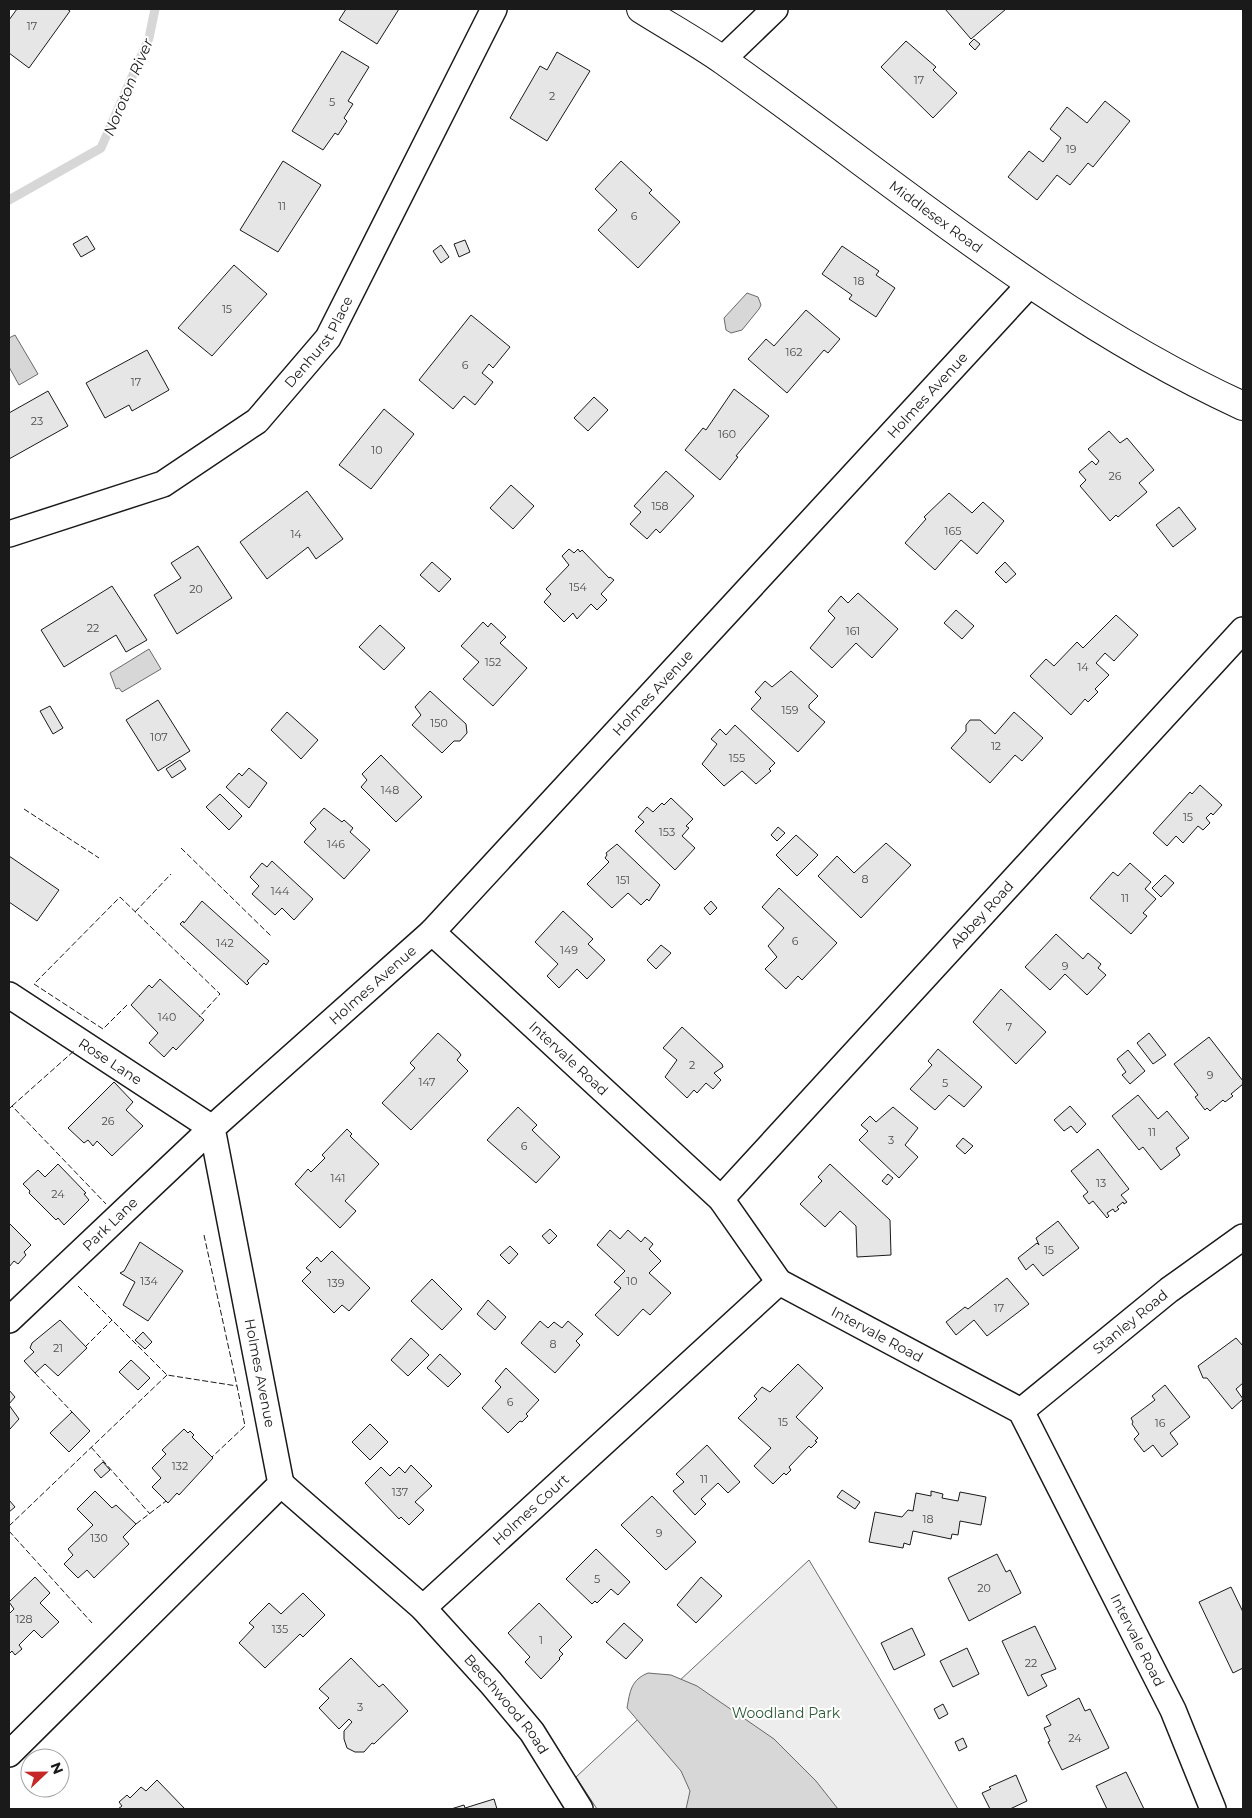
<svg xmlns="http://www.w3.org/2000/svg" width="1252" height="1818" font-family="Montserrat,sans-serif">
  <rect width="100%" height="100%" fill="#fff"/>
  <path fill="#ededed" stroke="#6a6a6a" d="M809,1560L958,1809H597L576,1777Z"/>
  <path fill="#d7d7d7" stroke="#6a6a6a" d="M747,293L758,297L761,305L759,309L742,330L731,333L726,330L724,318Z
    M15,335L38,374L19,385L9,367V338Z
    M149,649L161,669L122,692L119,688L116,689L110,673Z
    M648,1673L671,1675L697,1686L774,1739L816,1781L838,1809H686L690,1791L681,1771L627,1708C630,1691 631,1680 648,1673Z"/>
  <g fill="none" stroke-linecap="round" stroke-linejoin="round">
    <path stroke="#d7d7d7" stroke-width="9" d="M9,200L101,148L149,38L155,9"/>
  </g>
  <path fill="#e6e6e6" stroke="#1a1a1a" d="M17,9H67L70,11L29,68L9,53V20Z
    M346,9H399L377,44L339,20Z
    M945,9H1006L971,39Z
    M974,39L980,44L975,50L969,44Z
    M906,41L936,67L933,70L957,93L933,118L881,67Z
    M342,51L369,67L348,101L353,104L344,118L347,121L338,135L335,133L323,150L292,131Z
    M557,52L590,71L547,141L510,118L540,66L547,70Z
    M1105,101L1130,121L1093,167L1088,163L1070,185L1057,175L1037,200L1008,177L1029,151L1043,162L1061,138L1050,129L1067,107L1087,123Z
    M283,161L321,185L278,252L240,230Z
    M621,161L652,190L649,193L680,222L638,268L598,230L617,210L595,189Z
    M87,236L95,249L81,257L73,244Z
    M465,240L470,252L459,257L454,244Z
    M441,245L449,257L441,263L433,251Z
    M842,246L879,271L876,275L895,288L876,317L849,299L852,295L822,274Z
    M234,265L267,294L212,356L178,328Z
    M806,310L840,339L828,353L824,350L787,393L748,359L766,339L774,346Z
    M471,315L510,347L493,368L489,364L482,373L493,382L475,405L464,396L453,409L419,380Z
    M147,350L169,390L132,411L129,405L105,418L86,383Z
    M734,389L769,416L736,456L738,457L720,480L685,450L703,428L706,430Z
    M48,391L68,426L9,459V413Z
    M594,397L608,410L588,431L574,418Z
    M384,409L414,434L371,489L339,465Z
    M1109,431L1120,443L1127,438L1154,470L1139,483L1147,492L1118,517L1116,515L1110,521L1080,486L1086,480L1079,472L1092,461L1096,465L1099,461L1088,449Z
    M666,471L694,496L660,533L656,529L647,539L630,524L641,512L634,506Z
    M511,485L534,506L513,529L490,508Z
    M307,491L343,539L316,559L308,547L267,579L240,542Z
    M949,493L972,513L983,502L1004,521L977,554L961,540L935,570L905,543L926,519L924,517Z
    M1179,507L1196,529L1173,547L1156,525Z
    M198,546L232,598L177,634L154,595L181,578L171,563Z
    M569,549L574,553L578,549L580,552L582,550L609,578L610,577L614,580L601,594L607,600L597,610L591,604L577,619L573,613L564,622L544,602L551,594L546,589L569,565L562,556Z
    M432,562L451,579L439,592L420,575Z
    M1005,562L1016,574L1006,583L995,572Z
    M112,586L147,640L126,652L116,635L64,667L41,630Z
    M858,593L898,629L872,658L856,643L832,668L810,648L835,618L828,611L841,596L848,603Z
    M956,610L974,626L962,639L944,623Z
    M1116,615L1138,635L1114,661L1105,653L1096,663L1109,675L1095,689L1098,692L1088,702L1085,699L1071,715L1030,676L1046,659L1054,666L1077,642L1083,648Z
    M483,622L488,627L491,623L506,637L500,643L527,668L493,706L463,679L479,662L461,646Z
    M380,625L405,648L384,670L359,647Z
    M791,671L818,696L809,705V708L825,722L798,752L751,709L761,698L755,692L765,681L772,687Z
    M430,691L466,724L467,733L460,741H454L442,753L412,725L421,715L415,707Z
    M158,700L190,751L158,771L126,720Z
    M50,706L63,728L53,734L40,711Z
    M287,712L318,740L301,759L271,730Z
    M1014,712L1043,738L1022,761L1015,755L990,783L951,748L966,731V725L970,720H980L995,734Z
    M735,725L775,763L769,769L771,771L756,784L742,771L724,786L702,764L717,744L711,739L720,729L726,735Z
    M381,755L422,797L396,822L361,787L367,780L362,774Z
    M180,760L186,769L172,778L166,769Z
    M249,768L267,783L249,808L226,787L239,773L242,776Z
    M1200,785L1222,805L1213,815L1211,813L1206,818L1210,823L1203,830L1198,826L1183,843L1176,836L1167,846L1153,833L1190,792L1192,794Z
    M220,794L242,816L229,830L206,807Z
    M671,798L693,819L686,826L689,828L682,836L695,848L675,870L635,831L644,822L638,817L647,807L653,812L662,803L664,805Z
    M324,808L342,822L344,820L353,828L350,832L370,850L344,879L304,842L316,829L310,823Z
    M778,827L785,833L777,841L771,835Z
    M796,835L818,855L797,876L776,855Z
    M886,843L911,865L861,918L818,876L837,856L854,873Z
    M617,844L660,885L649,901L647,899L641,905L628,893L612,908L587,884L609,862L605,858L607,855L606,853Z
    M9,856L59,890L37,921L9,902Z
    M272,861L313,899L294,920L282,908L275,915L252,894L259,886L250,877L262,863L267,867Z
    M1130,863L1151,882L1145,889L1156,899L1143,913L1147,916L1131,934L1090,898L1113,872L1118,876Z
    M1165,875L1174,883L1161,897L1152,888Z
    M779,888L837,943L802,980L798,976L786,989L765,969L777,957L768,946L784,928L762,907Z
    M202,901L269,961L266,965L264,963L247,981L249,983L247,985L180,924L183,921L184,923Z
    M711,901L717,908L710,915L704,908Z
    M563,911L593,939L588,944L605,960L587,979L577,969L559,988L547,976L558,964L535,942Z
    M1056,934L1083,959L1088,953L1101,964L1098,968L1106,975L1087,995L1065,974L1050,990L1025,967Z
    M661,945L671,953L656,969L647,960Z
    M160,979L204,1020L176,1050L173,1047L164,1057L149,1043L158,1033L131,1005L149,985L152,988Z
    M1001,989L1046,1032L1016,1064L973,1022Z
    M682,1027L722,1064L723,1067L714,1073L721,1080L713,1089L706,1083L697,1093L694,1090L687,1098L665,1077L677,1060L663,1048Z
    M438,1033L459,1052L461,1055L457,1060L468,1071L411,1130L382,1103L415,1068L410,1063Z
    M1149,1033L1166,1055L1153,1064L1137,1043Z
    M1209,1037L1243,1081V1084L1231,1094L1233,1096L1225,1102L1223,1100L1210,1111L1207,1108L1205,1110L1195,1097L1198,1095L1174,1064Z
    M938,1049L982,1087L964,1107L949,1095L935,1110L910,1089L932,1065L928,1061Z
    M1128,1050L1145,1071L1130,1084L1122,1075L1126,1072L1117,1059Z
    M114,1082L133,1102L126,1110L143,1126L112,1156L97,1141L93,1146L88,1140L84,1143L68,1128Z
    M1138,1095L1158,1119L1167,1111L1189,1138L1176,1148L1180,1155L1161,1170L1143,1147L1139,1150L1112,1116Z
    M1070,1106L1086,1124L1077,1133L1071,1126L1064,1131L1054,1120Z
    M518,1107L537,1125L532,1130L560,1157L536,1183L487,1140Z
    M893,1107L918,1128L905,1145L918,1157L899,1178L859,1140L868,1131L861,1125L870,1116L876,1122Z
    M347,1129L352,1134L350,1136L379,1164L345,1201L356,1211L340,1228L295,1184L308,1169L311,1172L325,1158L322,1155Z
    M963,1138L973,1146L965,1154L956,1146Z
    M1098,1149L1129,1189L1121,1195L1127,1202L1124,1204L1123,1202L1117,1207L1119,1209L1115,1212L1113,1209L1107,1213L1109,1216L1107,1218L1093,1201L1089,1204L1083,1196L1088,1192L1071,1171Z
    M58,1164L86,1193L84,1194L89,1200L64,1225L58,1218L56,1220L29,1193L30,1191L23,1184L38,1170L45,1177Z
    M830,1164L890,1220L891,1255L857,1257L856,1226L840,1211L825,1227L800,1204L822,1181L818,1177Z
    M888,1174L893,1178L887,1185L882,1181Z
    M1058,1221L1079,1248L1043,1276L1033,1264L1026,1270L1018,1258L1037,1243L1039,1245L1036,1238Z
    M9,1223L31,1245L24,1252L26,1255L18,1264L14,1261L9,1267Z
    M550,1229L557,1236L549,1244L542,1236Z
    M610,1230L620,1239L628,1230L641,1242L645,1237L653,1244L649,1249L661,1261L649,1273L671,1293L650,1315L643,1309L618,1336L595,1315L621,1288L614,1282L625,1271L597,1245Z
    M140,1242L183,1271L148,1321L123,1305L135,1282L120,1273L124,1271Z
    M510,1246L518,1254L509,1264L500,1255Z
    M332,1251L370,1288L349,1311L342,1305L334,1313L302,1281L311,1272L306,1268L317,1257L321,1262Z
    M1007,1278L1029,1304L987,1336L974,1320L956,1335L946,1322L965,1307L968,1309Z
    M432,1279L462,1309L442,1330L411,1301Z
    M488,1300L506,1317L495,1330L477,1314Z
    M60,1320L87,1348L58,1376L45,1364L35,1373L24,1361L34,1352L30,1348L32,1343Z
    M540,1321L548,1328L554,1322L562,1328L568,1321L583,1334L576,1341L580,1345L555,1373L521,1343Z
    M143,1332L152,1342L145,1349L135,1340Z
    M411,1338L429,1355L408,1376L391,1360Z
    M1236,1338L1243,1346V1383L1236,1389L1243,1399L1232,1409L1207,1378H1203L1198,1366Z
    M440,1354L461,1374L448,1387L427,1368Z
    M131,1360L150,1378L138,1390L119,1372Z
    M798,1364L823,1388L796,1417L818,1438L815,1441L817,1442L811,1448L809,1446L789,1467L791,1470L786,1475L784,1473L773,1484L754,1466L771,1448L738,1418L757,1399L754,1396L762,1387L770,1392Z
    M506,1368L539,1400L526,1414L528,1416L522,1422L520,1421L508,1433L482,1408L501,1387L495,1381Z
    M1165,1385L1190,1417L1170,1433L1178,1444L1162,1457L1153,1445L1144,1452L1134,1439L1139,1434L1132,1424L1133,1422L1131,1418L1155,1400L1152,1396Z
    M9,1390L15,1397L9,1404Z
    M9,1405L19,1419L10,1429L9,1427Z
    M72,1412L90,1431L69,1452L50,1433Z
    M370,1424L388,1442L370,1460L352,1442Z
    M184,1429L188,1433L190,1431L194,1435L192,1437L213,1458L179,1495L177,1493L168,1503L152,1487L161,1478L152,1468L166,1454L162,1450Z
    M707,1445L740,1482L728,1493L718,1483L701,1499L706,1504L695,1515L673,1491L684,1482L676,1474Z
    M103,1462L110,1470L101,1478L94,1470Z
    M411,1465L432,1486L415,1502L424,1510L409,1525L401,1517L399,1519L365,1483L381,1467L390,1476L399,1467L405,1473Z
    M842,1490L860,1502L855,1509L837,1497Z
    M95,1491L112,1508L116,1505L136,1524L123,1537L129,1544L94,1578L87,1570L78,1578L64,1564L73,1555L68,1549L93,1525L77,1509Z
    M931,1491L943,1494L942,1498L958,1501L960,1492L986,1497L981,1525L960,1521L958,1535L952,1534L951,1539L913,1531L910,1545L904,1543L903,1548L869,1542L875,1512L902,1517L908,1510L913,1511L916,1493L931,1496Z
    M652,1496L696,1542L666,1570L621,1525Z
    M9,1500L15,1507L9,1512Z
    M596,1549L630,1582L618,1595L611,1589L597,1603L595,1601L592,1604L566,1579Z
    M997,1554L1006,1572L1010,1570L1021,1593L969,1621L948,1578Z
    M35,1577L50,1593L40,1603L59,1622L42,1638L34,1630L19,1645L22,1649L15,1655L12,1651L9,1654V1614L14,1609L9,1602Z
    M701,1577L722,1596L696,1623L677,1605Z
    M1231,1587L1243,1612V1668L1233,1673L1199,1602Z
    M303,1593L325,1615L303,1637L300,1634L265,1668L239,1643L254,1627L249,1623L269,1603L281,1614Z
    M539,1603L572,1637L559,1650L563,1654L559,1658L560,1659L541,1679L525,1662L530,1657L508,1633Z
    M624,1623L643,1640L626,1659L606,1642Z
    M1035,1626L1056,1669L1041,1675L1047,1686L1028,1696L1002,1641Z
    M912,1628L925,1655L894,1670L881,1643Z
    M967,1648L979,1674L953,1687L940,1661Z
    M351,1658L379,1687L383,1684L408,1711L374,1744L372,1743L364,1752H355L347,1748L344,1739V1731L352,1722L349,1719L339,1729L319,1708L329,1698L319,1689Z
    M1079,1698L1085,1711L1090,1709L1109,1748L1062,1770L1048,1742L1050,1741L1044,1728L1051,1725L1046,1716Z
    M943,1704L948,1714L939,1719L934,1709Z
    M963,1738L967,1747L959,1751L955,1742Z
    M1126,1772L1144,1809H1107L1096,1786Z
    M1016,1775L1027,1801L1010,1809H990L982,1793L991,1789L989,1787Z
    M157,1780L185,1809H118L122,1806L119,1802L127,1795L130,1798L141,1787L146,1791Z
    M494,1799L497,1809H451L464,1805L465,1808Z"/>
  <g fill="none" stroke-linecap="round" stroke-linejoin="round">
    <g stroke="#1a1a1a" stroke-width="28">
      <g id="street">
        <path d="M722,60L775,9"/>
        <path id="s1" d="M9,534L163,484L257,421L328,338L494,9"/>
        <path id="s2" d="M432,932L721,1199L779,1282L1021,1411L1173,1710L1213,1809"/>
        <path id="s3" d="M9,995L212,1128L9,1320"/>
        <path id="s4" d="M721,1199L1243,630"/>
        <path id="s5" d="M1021,1411L1169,1290L1243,1237"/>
        <path id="s6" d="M281,1484L423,1608L491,1683L532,1732L580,1809"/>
        <path id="s7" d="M423,1608L779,1282"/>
        <path id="s8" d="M9,1754L281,1484L212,1128L432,932L1030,284"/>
      </g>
    </g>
    <g stroke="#1a1a1a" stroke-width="30">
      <g id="primary">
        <path id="s9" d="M641,9C668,26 697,42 724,61C894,181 1053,319 1243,406"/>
      </g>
    </g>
    <use href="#street" stroke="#fff" stroke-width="25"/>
    <use href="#primary" stroke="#fff" stroke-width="28"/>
    <path stroke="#1a1a1a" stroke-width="1" stroke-dasharray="6 2.5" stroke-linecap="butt" d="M24,809L99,858
      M181,848L272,937
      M135,912L171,874
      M127,1005L103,1029L34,984L120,897L220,994L199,1017
      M12,1106L75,1050
      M9,1109L12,1106L106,1204
      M204,1235L237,1386
      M78,1286L167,1375L237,1386L245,1426L212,1457
      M85,1347L112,1320
      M35,1373L72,1412
      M91,1447L150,1514
      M136,1524L166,1501
      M9,1526L167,1375
      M9,1531L92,1623"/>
  </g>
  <g text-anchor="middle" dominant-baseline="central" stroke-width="4" stroke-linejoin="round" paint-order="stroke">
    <g font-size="11" fill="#4d4d4d">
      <text x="32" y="26">17</text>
      <text x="919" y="80">17</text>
      <text x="552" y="96">2</text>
      <text x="332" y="102">5</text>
      <text x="1071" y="149">19</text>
      <text x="282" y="206">11</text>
      <text x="634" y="216">6</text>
      <text x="859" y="281">18</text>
      <text x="227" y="309">15</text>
      <text x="794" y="352">162</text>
      <text x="465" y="365">6</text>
      <text x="136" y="382">17</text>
      <text x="37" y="421">23</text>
      <text x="727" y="434">160</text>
      <text x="377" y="450">10</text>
      <text x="1115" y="476">26</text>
      <text x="660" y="506">158</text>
      <text x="953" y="531">165</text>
      <text x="296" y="534">14</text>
      <text x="578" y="587">154</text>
      <text x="196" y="589">20</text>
      <text x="93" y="628">22</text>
      <text x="853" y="631">161</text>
      <text x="493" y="662">152</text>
      <text x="1083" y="667">14</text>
      <text x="790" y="710">159</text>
      <text x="439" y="723">150</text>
      <text x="159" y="737">107</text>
      <text x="996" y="746">12</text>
      <text x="737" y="758">155</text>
      <text x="390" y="790">148</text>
      <text x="1188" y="817">15</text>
      <text x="667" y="832">153</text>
      <text x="336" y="844">146</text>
      <text x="865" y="879">8</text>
      <text x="623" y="880">151</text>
      <text x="280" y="891">144</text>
      <text x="1125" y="898">11</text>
      <text x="795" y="941">6</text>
      <text x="225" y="943">142</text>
      <text x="569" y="950">149</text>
      <text x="1065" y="966">9</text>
      <text x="167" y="1017">140</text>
      <text x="1009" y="1027">7</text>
      <text x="692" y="1065">2</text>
      <text x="1210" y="1075">9</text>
      <text x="427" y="1082">147</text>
      <text x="945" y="1083">5</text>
      <text x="108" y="1121">26</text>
      <text x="1152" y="1132">11</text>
      <text x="891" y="1140">3</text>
      <text x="524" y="1146">6</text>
      <text x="338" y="1178">141</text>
      <text x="1101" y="1183">13</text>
      <text x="58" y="1194">24</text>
      <text x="1049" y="1250">15</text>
      <text x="149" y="1281">134</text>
      <text x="632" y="1281">10</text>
      <text x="336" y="1283">139</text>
      <text x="999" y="1308">17</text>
      <text x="553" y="1344">8</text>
      <text x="58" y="1348">21</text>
      <text x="510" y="1402">6</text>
      <text x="783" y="1422">15</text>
      <text x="1160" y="1423">16</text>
      <text x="180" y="1466">132</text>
      <text x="704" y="1479">11</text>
      <text x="400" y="1492">137</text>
      <text x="928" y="1519">18</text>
      <text x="659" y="1533">9</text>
      <text x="99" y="1538">130</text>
      <text x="597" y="1579">5</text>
      <text x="984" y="1588">20</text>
      <text x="24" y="1619">128</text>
      <text x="280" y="1629">135</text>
      <text x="541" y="1640">1</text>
      <text x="1031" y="1663">22</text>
      <text x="360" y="1707">3</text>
      <text x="1075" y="1738">24</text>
    </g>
    <g font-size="14" fill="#1a1a1a" stroke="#fff">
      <text stroke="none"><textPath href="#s9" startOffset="361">Middlesex Road</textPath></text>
      <text stroke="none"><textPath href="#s1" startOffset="376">Denhurst Place</textPath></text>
      <text stroke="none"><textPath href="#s8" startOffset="1771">Holmes Avenue</textPath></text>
      <text stroke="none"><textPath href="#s8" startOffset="1366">Holmes Avenue</textPath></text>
      <text stroke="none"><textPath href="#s4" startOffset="386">Abbey Road</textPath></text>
      <text stroke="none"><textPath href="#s8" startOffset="961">Holmes Avenue</textPath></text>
      <text stroke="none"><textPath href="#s2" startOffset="186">Intervale Road</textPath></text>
      <text stroke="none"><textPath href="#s3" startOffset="121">Rose Lane</textPath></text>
      <text transform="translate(110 1224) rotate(-44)">Park Lane</text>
      <text stroke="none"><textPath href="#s5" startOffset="141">Stanley Road</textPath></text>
      <text stroke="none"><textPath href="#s2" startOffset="606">Intervale Road</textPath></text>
      <text transform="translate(260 1373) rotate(79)">Holmes Avenue</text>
      <text stroke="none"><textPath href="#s7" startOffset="146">Holmes Court</textPath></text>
      <text stroke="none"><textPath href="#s2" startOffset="1026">Intervale Road</textPath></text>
      <text stroke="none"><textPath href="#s6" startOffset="316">Beechwood Road</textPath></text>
    </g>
    <g font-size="14" fill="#2b5a34" stroke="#fff">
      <text x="786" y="1713">Woodland Park</text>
    </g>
    <g font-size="15" font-style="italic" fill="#1a1a1a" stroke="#fff">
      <text transform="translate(128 87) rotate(-67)">Noroton River</text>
    </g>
  </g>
  <rect width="1252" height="1818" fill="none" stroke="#1a1a1a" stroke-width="20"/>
  <g transform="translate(45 1773) rotate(68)"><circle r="24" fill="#ffffff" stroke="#a3a3a3"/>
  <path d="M0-4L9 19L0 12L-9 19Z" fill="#c62828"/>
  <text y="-8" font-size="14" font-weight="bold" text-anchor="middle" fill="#1a1a1a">N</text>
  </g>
</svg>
